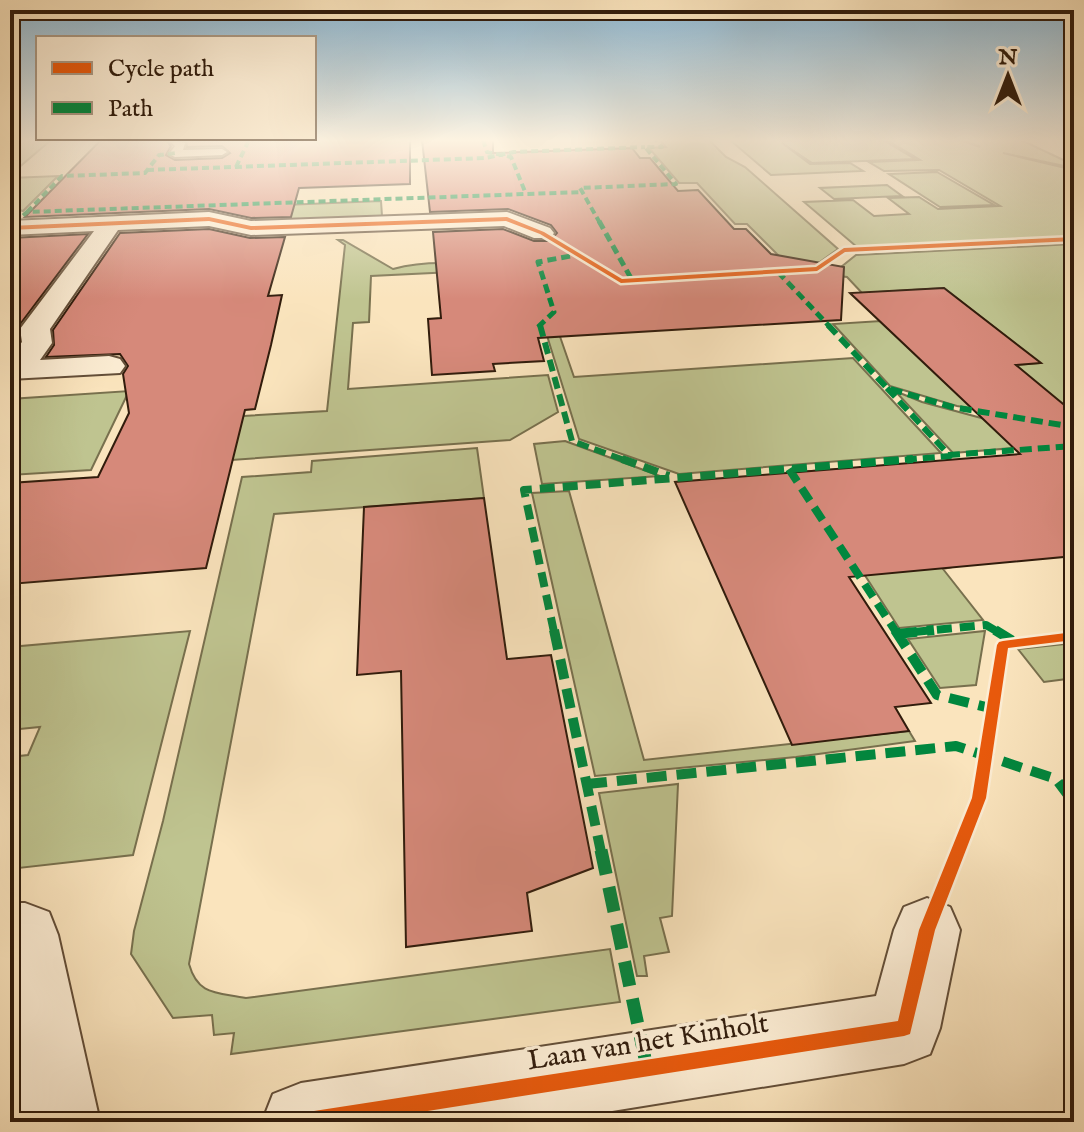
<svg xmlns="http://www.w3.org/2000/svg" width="1084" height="1132" font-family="'IM FELL English',serif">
  <rect width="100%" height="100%" fill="#fae4bd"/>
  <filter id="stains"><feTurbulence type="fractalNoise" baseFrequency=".0025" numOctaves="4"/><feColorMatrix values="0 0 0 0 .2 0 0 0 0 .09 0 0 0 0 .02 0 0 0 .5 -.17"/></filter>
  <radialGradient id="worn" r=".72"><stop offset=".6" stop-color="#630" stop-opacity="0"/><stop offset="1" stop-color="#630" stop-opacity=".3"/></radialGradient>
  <path fill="#bfc490" stroke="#78704e" stroke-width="2" d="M18,140H51L10,175V147Z
    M660,140H709L726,157L745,167L838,249L813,267L791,268L747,224H735L697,183H679L649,148L666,147Z
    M730,140H883L915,159L812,163L782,143L810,164L850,163L863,171L771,175Z
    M887,140H960L980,147L964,140H1021L1074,165V168L1003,153L1074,170V237L857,247L804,202L853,200L874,216L909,214L888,198L919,197L938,209L1000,206L939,170L884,171L869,162L920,160Z
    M937,172L994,205L940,207L889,174Z
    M58,176L23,211L10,207V178Z
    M887,185L902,196L834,199L820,188Z
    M381,201L382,216L254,222L259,206Z
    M338,240H343L393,269C434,258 475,265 517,269L371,276L369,322L353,323L348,389L548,375L558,412L510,440L105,469L125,423L327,411L345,245Z
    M1074,244V425L957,406L890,386L833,324L881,321L1034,382L1016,365L1040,363L944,288L862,293L847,277L831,275L856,255Z
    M556,325L574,377L853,358L941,453L679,474L579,439L544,326Z
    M129,391L91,470L10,475V399Z
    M895,391L922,402L1074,443L953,453Z
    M565,441L660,476L542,484L534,444Z
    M477,448L484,498L274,514L189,964C198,996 217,992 246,998L610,949L620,1002L231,1054L234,1033L214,1035L212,1015L173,1018L131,954L134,931L163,821L242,477L311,472L312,461Z
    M873,467L952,567L943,569L983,620L899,628L798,472Z
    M569,491L644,760L909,731L915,741L796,757L595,776L532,493Z
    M190,631L133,855L10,869V757L28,755L40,727L10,730V647Z
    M985,631L976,685L940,688L908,639Z
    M1074,643V678L1044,682L1018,649Z
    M678,784L672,916L660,918L669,952L644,956L647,976H637L599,793Z"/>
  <path fill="#d6897a" stroke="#311c0c" stroke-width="2" d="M101,140H166L171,146L166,155L175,160L222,158L230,153L222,146L187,147L186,140H410V184L299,188L291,217L251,218L209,209L25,217Z
    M422,140H493V153L632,148L640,158H650L678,191L698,190L734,229H746L771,254L844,267L841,320L538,338L544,361L493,364L495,371L432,375L428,319L441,318L433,232L503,229L534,241H550L557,233L551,225L508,209L430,212Z
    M209,229L250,238L285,237L268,296L282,295L271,345L255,409L245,410L206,568L10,584V483L98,477L129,413L123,374L128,366L120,354L46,357L54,345L53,330L120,233Z
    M88,234L18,327L19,341L10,352V238Z
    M944,288L1041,363L1016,365L1074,413V556L849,577L931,703L895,707L909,731L792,745L675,482L1020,454L850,293Z
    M484,498L507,659L551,655L593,868L527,893L532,931L406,947L401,671L357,675L364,507Z"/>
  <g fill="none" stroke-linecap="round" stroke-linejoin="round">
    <g stroke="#634e38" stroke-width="4">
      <path id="service" d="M169,140L185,143L183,150L222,149L227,152L222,155L175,157L169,154L175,146Z"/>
    </g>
    <g stroke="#634e38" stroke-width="4">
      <path id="minor" d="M209,212L251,221L507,212L550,228L554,233L550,238H534L504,226L251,235L209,226L118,230L50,329L52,343L40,360L109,356L120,359L125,366L120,373L10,379V357L22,342L20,329L94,231L10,235V221Z
        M927,898L950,907L960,930L940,1028L930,1054L904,1064L544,1122H262L273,1094L301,1083L876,996L894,930L904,907Z
        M10,903H25L49,912L58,935L100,1122H22L10,1048Z"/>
    </g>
    <use href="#service" fill="#fcedd4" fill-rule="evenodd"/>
    <use href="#minor" fill="#fcedd4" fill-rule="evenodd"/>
    <path stroke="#00873e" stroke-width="4" stroke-dasharray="7 4" stroke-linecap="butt" d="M483,140L487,152L511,157L526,194
      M236,167L249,140
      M147,170L485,158L514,152L645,147
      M27,212L62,176L145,173L159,155L176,153
      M15,223L27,212L582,192
      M600,223L580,188L676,184L645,147H662L656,140"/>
    <path stroke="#00873e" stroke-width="5" stroke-dasharray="9 5" stroke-linecap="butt" d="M599,221L632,280
      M10,228L18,221
      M778,272L830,327
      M538,327L554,312L538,262L576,255"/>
    <path stroke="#00873e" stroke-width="6" stroke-dasharray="12 6" stroke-linecap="butt" d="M540,325L572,441L627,461
      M828,325L887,388L952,407L1074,427
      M887,388L950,456L888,461
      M948,455L1074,446"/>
    <path stroke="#00873e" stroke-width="8" stroke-dasharray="15 8" stroke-linecap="butt" d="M622,459L669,476
      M789,469L896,632
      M554,632L524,490L913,459
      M914,632L986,625L998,632"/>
    <path stroke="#00873e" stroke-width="10" stroke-dasharray="20 10" stroke-linecap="butt" d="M554,630L601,852
      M895,630L937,695L994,709
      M995,630L1016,643
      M897,634L934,630
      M587,784L956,746L1056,779L1074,803"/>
    <path stroke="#00873e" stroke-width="13" stroke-dasharray="25 13" stroke-linecap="butt" d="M601,850L647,1068"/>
    <g stroke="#fcedd4" stroke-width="5">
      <path id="cycleway" d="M209,217L251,226L507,217L544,232L622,279L816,267L844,248L1074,237V241L845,252L817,271L621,283L540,234L506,221L251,230L209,221L10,230V226Z
        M1074,632V640L1008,648L986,798L935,930L910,1034L904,1036L358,1122H292L295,1116L301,1113L898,1021L919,930L972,798L997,645L999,642L1003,641Z"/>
    </g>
    <use href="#cycleway" fill="#e8590c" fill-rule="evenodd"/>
  </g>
  <linearGradient id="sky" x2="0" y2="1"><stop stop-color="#8bb8d5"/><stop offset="0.47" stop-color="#fdf3e1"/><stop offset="1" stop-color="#fdf3e1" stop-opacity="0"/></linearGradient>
  <rect width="1084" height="299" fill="url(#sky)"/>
  <g text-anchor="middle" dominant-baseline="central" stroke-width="7" stroke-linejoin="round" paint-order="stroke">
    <g font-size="28" fill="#311c0c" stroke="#fcedd4">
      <text transform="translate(648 1043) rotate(-9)">Laan van het Kinholt</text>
    </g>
  </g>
  <rect width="1084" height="1132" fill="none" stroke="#fae4bd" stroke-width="40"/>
  <rect x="12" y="12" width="1060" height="1108" fill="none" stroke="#311c0c" stroke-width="4"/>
  <rect x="20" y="20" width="1044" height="1092" fill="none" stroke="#311c0c" stroke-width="2"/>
  <rect x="36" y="36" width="280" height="104" fill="#fcedd4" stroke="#ab9984" stroke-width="2"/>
  <rect x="52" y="62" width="40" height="12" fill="#e8590c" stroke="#ab9984" stroke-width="2"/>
  <text x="108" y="76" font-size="24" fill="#311c0c">Cycle path</text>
  <rect x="52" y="102" width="40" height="12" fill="#00873e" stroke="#ab9984" stroke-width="2"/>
  <text x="108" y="116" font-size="24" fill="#311c0c">Path</text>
  <g transform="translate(1008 76)" stroke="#fcedd4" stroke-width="6" paint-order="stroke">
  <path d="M0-6L14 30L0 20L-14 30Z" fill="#311c0c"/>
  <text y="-12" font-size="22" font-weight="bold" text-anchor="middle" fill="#311c0c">N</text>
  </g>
  <rect width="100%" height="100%" filter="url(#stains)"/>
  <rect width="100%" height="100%" fill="url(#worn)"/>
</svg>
